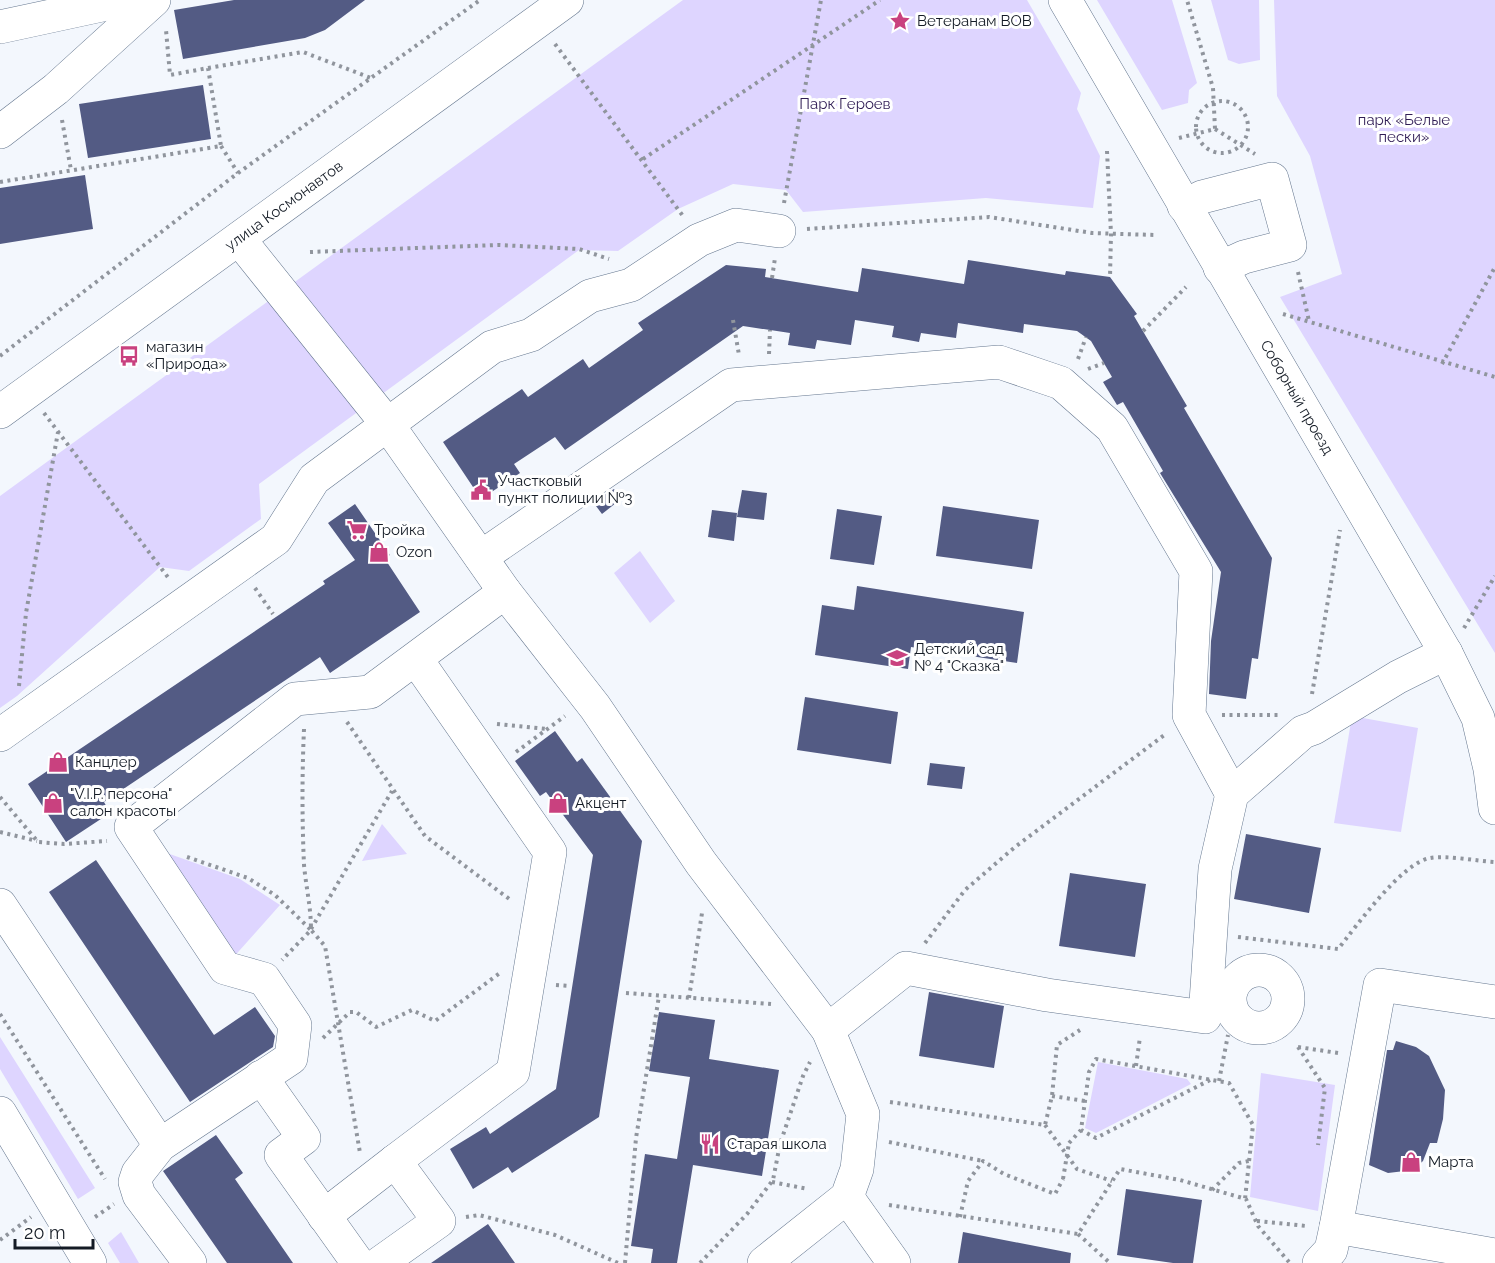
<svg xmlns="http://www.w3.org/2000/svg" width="1495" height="1263" font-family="Raleway,sans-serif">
  <rect width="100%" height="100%" fill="#f3f7fd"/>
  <path fill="#ded5ff" d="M683,0H1027L1081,93L1077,109L1100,156L1093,208L986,198L803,212L786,190L733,184L678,209L618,251L579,250L259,484L261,519L189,571L160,567L17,696L0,708V496Z
    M1097,0H1172L1197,83L1189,90L1188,103L1162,110Z
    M1211,0H1259L1260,60L1239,64L1228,60Z
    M1274,0H1495V653L1280,297L1342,274L1310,156L1277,96Z
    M640,551L675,601L650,623L614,573Z
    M1352,716L1418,728L1401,832L1334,823Z
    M382,824L407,854L362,861Z
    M150,847L240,879L280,905L231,960Z
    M0,1037L95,1188L78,1199L0,1069Z
    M1098,1062L1187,1079L1191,1084L1096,1133L1085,1128Z
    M1261,1073L1335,1085L1318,1211L1250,1197Z
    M121,1232L139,1263H120L108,1243Z"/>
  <path fill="#535b84" d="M234,0H365L325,30L305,38L183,59L174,10Z
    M203,85L211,139L88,158L79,104Z
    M85,175L93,229L0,244V188Z
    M968,260L1065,275L1066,271L1110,277L1137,314L1134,316L1187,406L1184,408L1272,558L1258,659L1252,658L1246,699L1209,694L1211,641L1221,572L1160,473L1163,471L1123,402L1117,405L1103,382L1112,377L1091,341L1077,331L1024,324L1023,333L958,323L956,338L921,333L919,342L892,337L894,326L855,320L851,345L817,340L815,349L788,345L790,333L743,326L565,450L555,437L514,464L520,473L481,499L443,442L522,389L528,397L583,359L589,368L643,330L638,323L726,265L766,269L765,277L858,292L862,268L964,284Z
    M614,489L621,499L602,514L593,502Z
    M742,490L767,493L764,520L737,517Z
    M355,504L390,555L385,559L420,612L330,673L320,657L104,802L110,813L66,842L28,784L325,584L323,581L355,560L328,523Z
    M943,506L1039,520L1032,569L936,556Z
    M837,509L882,516L874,565L830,559Z
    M712,510L737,513L734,541L708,537Z
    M857,586L1024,612L1017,663L911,647L908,669L815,655L822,605L854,610Z
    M805,697L898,712L891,764L797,750Z
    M555,731L577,762L582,758L642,841L599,1117L512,1173L508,1167L473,1189L450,1149L486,1127L490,1134L556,1089L593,855L546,792L540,796L515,761Z
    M930,763L965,767L962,789L927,785Z
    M1246,834L1321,848L1309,913L1234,899Z
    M96,860L214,1035L255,1007L275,1036L273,1047L190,1102L49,892Z
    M1070,873L1146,884L1135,957L1059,946Z
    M929,992L1004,1006L994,1068L919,1056Z
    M659,1012L715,1020L709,1059L779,1070L762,1176L693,1165L677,1263H651L653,1249L631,1246L645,1154L677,1159L690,1077L649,1071Z
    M1396,1041L1416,1047L1429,1056L1445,1090L1443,1119L1437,1143H1430L1423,1161L1413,1170L1388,1173L1369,1165L1387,1050H1393Z
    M216,1135L243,1173L235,1179L293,1263H227L163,1171Z
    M1126,1189L1202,1200L1193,1263H1173L1117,1255Z
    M488,1224L515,1263H431Z
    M963,1232L1071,1253L1070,1263H958Z"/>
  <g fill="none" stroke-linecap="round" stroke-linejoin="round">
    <g stroke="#65778f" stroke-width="34">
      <g id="minor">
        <path id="s1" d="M1065,0L1446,653L1478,718L1490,769L1495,808"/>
        <path d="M0,27L125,0"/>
        <path d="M0,132L56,89L154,0"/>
        <path d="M1184,206L1202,197L1272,179L1290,245L1244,257L1220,268"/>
        <path d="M239,239L388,425L505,592L595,707L701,863L828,1030L863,1114L857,1169L847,1197L764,1263"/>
        <path id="s2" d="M0,412L567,0"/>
        <path d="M481,557L731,385L999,362L1061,383L1112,428L1196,571L1189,715L1232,794"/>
        <path d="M0,735L276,539L314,479L492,347L531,335L590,296L631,285L699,240L736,225L779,231"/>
        <path d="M0,905L160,1145"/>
        <circle cx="1259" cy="999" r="29"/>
        <path d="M1495,1002L1380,985L1336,1227L1495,1255"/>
        <path d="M828,1030L906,968L1047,995L1205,1017L1215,869L1232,794L1303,732L1314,728L1398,677L1446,653"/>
        <path d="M261,1077L304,1138L281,1155L358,1263"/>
        <path d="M0,1113L90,1263"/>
        <path d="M847,1197L894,1263"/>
        <path d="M324,1216L395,1161"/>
        <path d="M190,1263L139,1195L135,1182L138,1173L160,1145L291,1058L295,1025L264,979L225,968L131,827L295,699L370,692L505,592"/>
        <path d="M380,1263L439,1221L395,1161L513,1072L550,852L416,659"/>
        <path d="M1319,1263L1331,1250L1336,1227"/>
      </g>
    </g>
    <path stroke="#90959d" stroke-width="4" stroke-dasharray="3 4.5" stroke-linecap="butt" d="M555,44L683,216
      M208,68L303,52L371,78
      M1196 127a26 26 0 1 1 52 0a26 26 0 1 1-52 0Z
      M62,120L71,170
      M1215,129L1255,154
      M1179,138L1215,129L1213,88L1187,0
      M221,146L238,173
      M1107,151L1111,234L1110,277
      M643,159L880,0
      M0,182L221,146L208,68L170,75L166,30
      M784,203L821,0
      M807,229L989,217L1092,233L1155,235
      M310,252L498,245L579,249L609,259
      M1298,272L1309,321
      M772,278L775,258
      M1283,314L1495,377
      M733,320L739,355
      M1143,331L1186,287
      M769,354L770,330
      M0,356L238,173L480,0
      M1078,359L1086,337
      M1442,364L1495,267
      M1088,369L1104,363
      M44,413L170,580
      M255,588L273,614
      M1464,628L1495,576
      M19,686L26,613L58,432
      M1312,694L1340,530
      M1222,715H1278
      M347,722L425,836L512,901
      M497,724L547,729
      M304,729C302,774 302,819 304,865C306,887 311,907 311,930L325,946L360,1153
      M516,752L565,716
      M0,797L38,842L64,844L107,841
      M0,832L37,841
      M187,857L248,878L275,895L311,930L282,960
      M311,929L392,791
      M1238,937L1338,949C1356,927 1401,863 1430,858C1447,855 1476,861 1495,862
      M925,943L965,890L1015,847L1167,733
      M556,985L570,986
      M626,993L771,1004
      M689,998L702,913
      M0,1014L105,1179
      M323,1038L350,1012H356L376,1027L412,1010L435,1021L500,973
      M1298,1047L1325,1088L1318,1145
      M1298,1047L1338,1053
      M1136,1066L1140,1037
      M1210,1080L1096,1138L1081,1130L1089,1072L1096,1059L1229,1083L1253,1125L1245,1199
      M1219,1081L1228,1035
      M1052,1096L1085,1101
      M890,1102L1045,1125L1052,1096L1057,1045L1080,1030
      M1045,1125L1077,1169L1112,1181
      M889,1142L983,1161
      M1069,1143L1081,1130
      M772,1182L808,1189
      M1212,1190L1239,1163L1249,1161
      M889,1205L1078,1234L1120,1169L1180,1180L1246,1199L1258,1226L1289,1262
      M95,1217L114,1204
      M466,1217L479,1215L555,1235L618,1263
      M960,1217L968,1181L983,1161L1004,1174L1055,1194L1063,1179
      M1257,1221L1306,1226
      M1078,1234L1110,1263
      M0,1240L31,1217
      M625,1263L636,1138L659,996
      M700,1263L747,1214L773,1180L780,1144L803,1076L810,1062"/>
    <use href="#minor" stroke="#fff" stroke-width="33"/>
    <path stroke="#90959d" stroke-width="4" stroke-dasharray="3 4.5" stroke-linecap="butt" d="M1063,1179L1069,1143"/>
  </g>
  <defs>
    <g id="sight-bare" transform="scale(1.62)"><path d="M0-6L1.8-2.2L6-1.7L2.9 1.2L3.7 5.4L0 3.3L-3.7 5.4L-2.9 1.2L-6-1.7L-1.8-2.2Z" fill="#c9417f" stroke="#fff" stroke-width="2.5" paint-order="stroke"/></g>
    <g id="bus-bare" transform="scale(1.62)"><path d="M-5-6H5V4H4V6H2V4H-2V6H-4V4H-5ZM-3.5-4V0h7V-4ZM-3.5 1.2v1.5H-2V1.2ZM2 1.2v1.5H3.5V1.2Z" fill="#c9417f" stroke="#fff" stroke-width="2.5" paint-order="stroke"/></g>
    <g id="civic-bare" transform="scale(1.62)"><path d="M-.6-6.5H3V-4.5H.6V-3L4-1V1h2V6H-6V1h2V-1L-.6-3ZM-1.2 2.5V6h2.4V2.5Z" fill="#c9417f" stroke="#fff" stroke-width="2.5" paint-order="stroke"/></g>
    <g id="supermarket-bare" transform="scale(1.62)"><path d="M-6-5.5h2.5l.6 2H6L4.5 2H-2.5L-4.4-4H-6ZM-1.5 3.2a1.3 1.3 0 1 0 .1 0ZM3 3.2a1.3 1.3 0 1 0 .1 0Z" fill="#c9417f" stroke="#fff" stroke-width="2.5" paint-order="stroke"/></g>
    <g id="shop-bare" transform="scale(1.62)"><path d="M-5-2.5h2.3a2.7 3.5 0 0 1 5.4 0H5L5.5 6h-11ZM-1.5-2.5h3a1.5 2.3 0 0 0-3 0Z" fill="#c9417f" stroke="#fff" stroke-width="2.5" paint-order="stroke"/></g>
    <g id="school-bare" transform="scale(1.62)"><path d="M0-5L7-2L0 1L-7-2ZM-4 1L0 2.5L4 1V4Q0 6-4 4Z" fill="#c9417f" stroke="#fff" stroke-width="2.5" paint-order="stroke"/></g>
    <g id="restaurant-bare" transform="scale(1.62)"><path d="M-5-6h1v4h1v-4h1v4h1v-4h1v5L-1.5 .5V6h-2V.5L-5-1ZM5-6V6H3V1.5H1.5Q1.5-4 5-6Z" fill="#c9417f" stroke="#fff" stroke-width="2.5" paint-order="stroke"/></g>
  </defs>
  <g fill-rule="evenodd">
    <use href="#sight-bare" x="900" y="21"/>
    <use href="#bus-bare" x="129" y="356"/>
    <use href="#civic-bare" x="481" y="490"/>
    <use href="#supermarket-bare" x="357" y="530"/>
    <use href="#shop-bare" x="379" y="552"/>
    <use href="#school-bare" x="897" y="658"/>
    <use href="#shop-bare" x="58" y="762"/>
    <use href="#shop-bare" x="53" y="803"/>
    <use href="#shop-bare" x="558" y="803"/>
    <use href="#restaurant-bare" x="710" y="1144"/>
    <use href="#shop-bare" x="1411" y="1162"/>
  </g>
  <g text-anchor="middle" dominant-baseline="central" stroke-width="6" stroke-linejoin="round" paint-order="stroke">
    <g font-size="15" fill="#141b25" stroke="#fff" text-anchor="start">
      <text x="917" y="21">Ветеранам ВОВ</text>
      <text x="146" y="347">магазин<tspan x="146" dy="17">«Природа»</tspan></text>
      <text x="498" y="481">Участковый<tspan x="498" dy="17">пункт полиции №3</tspan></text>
      <text x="374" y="530">Тройка</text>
      <text x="396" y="552">Ozon</text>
      <text x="914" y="649">Детский сад<tspan x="914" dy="17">№ 4 "Сказка"</tspan></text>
      <text x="75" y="762">Канцлер</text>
      <text x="70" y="794">"V.I.P. персона"<tspan x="70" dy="17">cалон красоты</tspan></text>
      <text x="575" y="803">Акцент</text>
      <text x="727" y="1144">Старая школа</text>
      <text x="1428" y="1162">Марта</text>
    </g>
    <g font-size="15" fill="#301d55" stroke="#fff">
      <text x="845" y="104">Парк Героев</text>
      <text x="1404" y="120">парк «Белые<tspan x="1404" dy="17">пески»</tspan></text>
    </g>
    <g font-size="15" fill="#141b25" stroke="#fff">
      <text stroke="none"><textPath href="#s2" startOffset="351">улица Космонавтов</textPath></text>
      <text stroke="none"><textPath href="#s1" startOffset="460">Соборный проезд</textPath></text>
    </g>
  </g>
  <path d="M15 1239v9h78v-9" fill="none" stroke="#141b25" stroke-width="3"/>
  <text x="24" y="1239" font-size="18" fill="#141b25" stroke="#ffffff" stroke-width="4.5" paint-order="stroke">20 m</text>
</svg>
